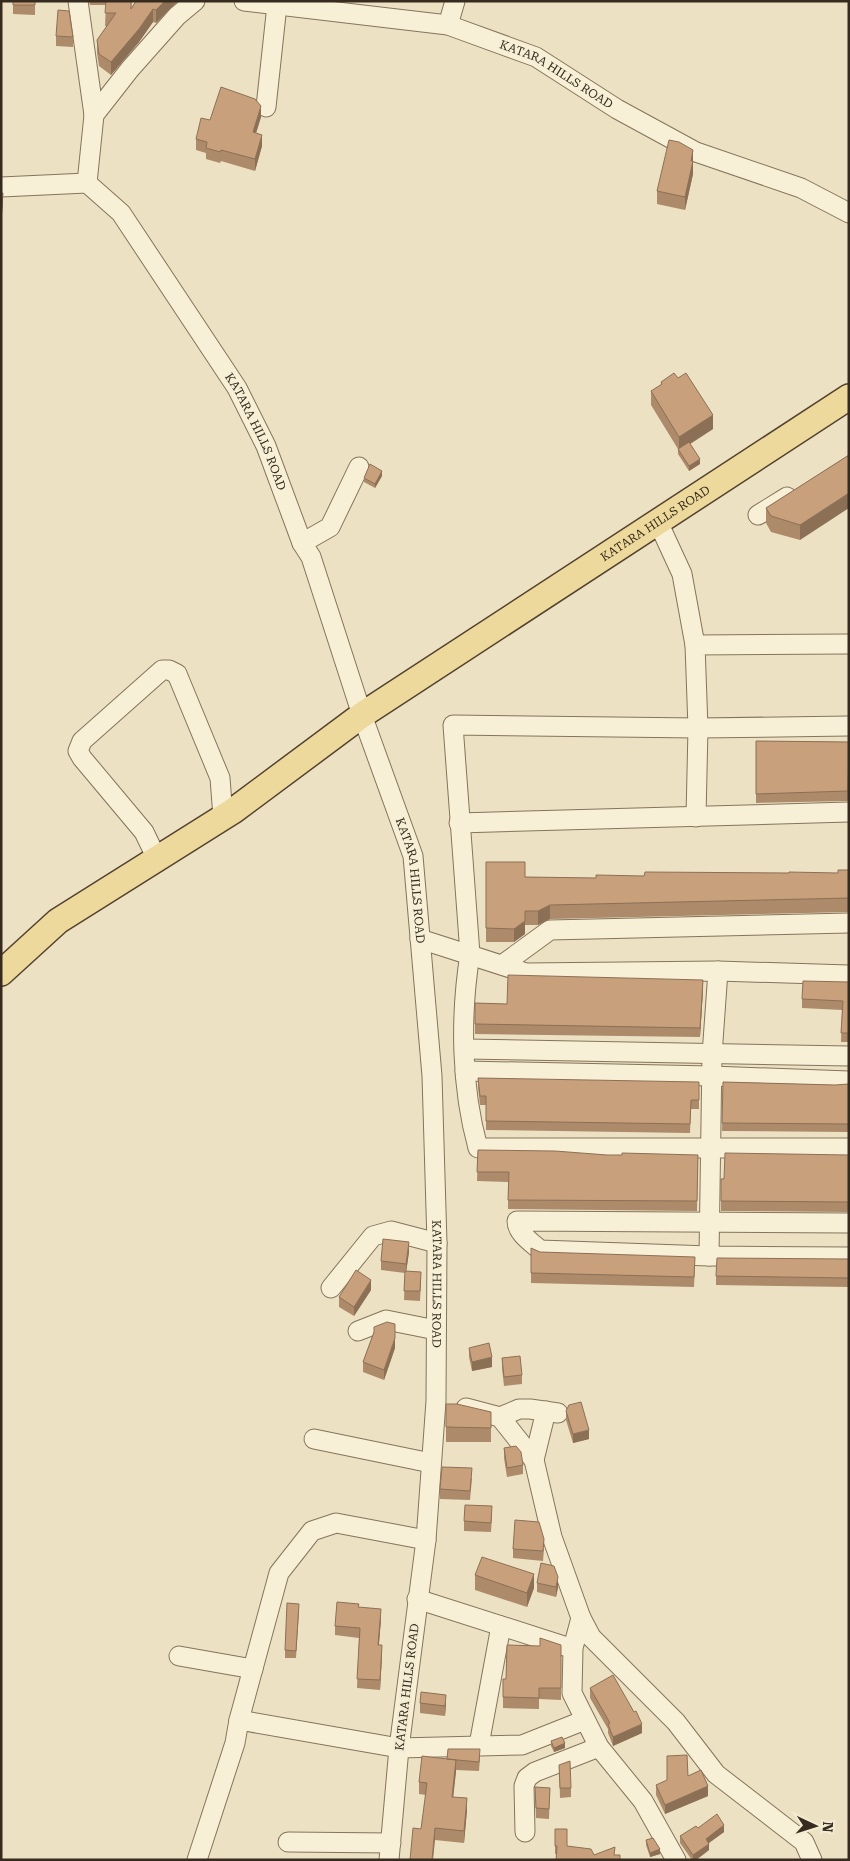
<svg xmlns="http://www.w3.org/2000/svg" width="850" height="1861" font-family="'Roboto Serif',serif">
  <rect width="100%" height="100%" fill="#ece2c3"/>
  <g fill="none" stroke-linecap="round" stroke-linejoin="round">
    <g stroke="#85745b" stroke-width="21">
      <g id="minor">
        <path d="M78,1L94,115"/>
        <path id="s1" d="M244,1L448,25L536,57L617,109L696,152L801,188L849,213"/>
        <path d="M448,25L455,1"/>
        <path d="M266,107L277,5"/>
        <path d="M87,183L94,115L130,69L177,16L195,1"/>
        <path id="s2" d="M1,187L87,183L121,213L237,388L266,446L302,543L311,557L362,715L413,856L432,1076L437,1243L436,1401L426,1540L399,1748L389,1860"/>
        <path d="M758,515L787,497"/>
        <path d="M658,522L682,574L695,645"/>
        <path d="M302,543L330,527L359,467"/>
        <path d="M849,726L698,728L453,725L470,954C460,1017 461,1086 478,1148H849"/>
        <path d="M696,817L698,728L695,645L849,644"/>
        <path d="M459,823L849,812"/>
        <path d="M157,859L144,832L82,758L78,751L82,741L162,670H169L177,674L220,778L223,817"/>
        <path d="M420,939L526,973L718,971L849,975"/>
        <path d="M502,965L550,930L849,923"/>
        <path d="M465,1049L849,1056"/>
        <path d="M465,1071L712,1076L849,1081"/>
        <path d="M849,1223L517,1221C517,1233 531,1242 540,1250L709,1256L849,1257"/>
        <path d="M709,1256L712,1055L718,971"/>
        <path d="M331,1288L373,1236L391,1231L437,1243"/>
        <path d="M358,1331L386,1320L436,1330"/>
        <path d="M466,1408L500,1417L534,1460L552,1537L581,1618L591,1637L676,1722L716,1774L804,1842L812,1860"/>
        <path d="M500,1417L519,1409H530L558,1413"/>
        <path d="M314,1439L431,1463"/>
        <path d="M534,1460L546,1411"/>
        <path d="M417,1599L564,1646"/>
        <path d="M581,1618L573,1648L572,1693L599,1747L643,1801L676,1860"/>
        <path d="M179,1656L253,1669"/>
        <path d="M239,1720L399,1748L522,1745L585,1720"/>
        <path d="M479,1745L501,1626"/>
        <path d="M525,1832L524,1786L527,1778L535,1772L599,1747"/>
        <path d="M288,1842L391,1843"/>
        <path d="M197,1860L235,1743L239,1720L279,1573L312,1531L336,1523L426,1540"/>
      </g>
    </g>
    <g stroke="#53422f" stroke-width="28">
      <g id="major">
        <path id="s3" d="M1,973L58,921L233,811L362,715L849,397"/>
      </g>
    </g>
    <use href="#minor" stroke="#f7efd6" stroke-width="19"/>
    <use href="#major" stroke="#eed99d" stroke-width="25"/>
  </g>
  <path fill="#ac8a6a" d="M13,1H35V15L13,14Z
    M89,1H132L131,8L136,1H178L156,23L153,22L139,42L111,75L99,66L97,53V40L107,26H105L106,5H90Z
    M56,36L73,37V47L56,46Z
    M261,117L256,133L262,146L255,171L221,161L220,163L206,159V153L196,150V139L210,120Z
    M693,150V174L685,210L657,204V191Z
    M661,382L713,429L690,444L700,464L689,471L678,454V449L651,405V391L661,385Z
    M849,455L800,540L771,532L766,523V508Z
    M382,476L375,488L364,482V478Z
    M756,741L849,742L848,801L756,803Z
    M486,862L525,877L596,878L838,873L849,870V912L550,919L538,925H525V934L514,942H486Z
    M849,982V1042H841L842,1010L802,1008V999Z
    M703,990L700,1037L475,1034V1003L507,1004Z
    M478,1078L699,1090V1109H691L690,1133L486,1130V1105H480L478,1087Z
    M723,1082L835,1085L849,1084V1132L722,1131Z
    M478,1150L607,1155H698L697,1211L508,1209V1182L477,1181Z
    M849,1155V1212L721,1211V1179Z
    M531,1248L540,1252L695,1267L694,1287L531,1283Z
    M409,1252L406,1272L421,1282L420,1301L404,1300L405,1273L381,1270V1261Z
    M849,1259V1287L716,1285V1276Z
    M371,1290L354,1316L339,1307V1297Z
    M374,1332L395,1348L384,1380L363,1372V1362Z
    M469,1348L492,1367L472,1371L469,1357Z
    M502,1358L522,1375V1384L504,1386L502,1368Z
    M446,1404L491,1412V1442H446Z
    M566,1411L589,1439L573,1443L566,1420Z
    M504,1448L523,1465V1474L507,1477L504,1458Z
    M472,1478L470,1500L440,1499V1489Z
    M492,1516L491,1532L464,1531V1521Z
    M513,1549H544L543,1561L513,1558Z
    M475,1575L534,1588L527,1607L475,1590Z
    M537,1583L558,1587L556,1597L537,1592Z
    M359,1607L381,1619L379,1645L382,1655L380,1690L357,1688L359,1638L335,1635V1626Z
    M299,1611L296,1658H285V1650Z
    M561,1645V1700L539,1699V1709L503,1708V1697L506,1679L540,1646Z
    M590,1688L642,1733L613,1746L608,1733V1729L590,1698Z
    M420,1703L446,1704L445,1716L420,1713Z
    M551,1741L565,1748L554,1752L551,1746Z
    M480,1758L479,1771L456,1770L453,1797L467,1810L464,1843L435,1840L421,1829L426,1795L419,1794V1782L447,1759Z
    M559,1765L571,1788V1797L560,1798Z
    M688,1776L708,1796L665,1814L656,1795V1785Z
    M535,1787L550,1788L549,1819L536,1818Z
    M698,1828L724,1832L709,1843V1850L696,1860H692L680,1843V1836Z
    M555,1829L567,1846L594,1855H614L555,1854Z
    M646,1840L660,1854L650,1857L646,1845Z"/>
  <path fill="#8c7056" d="M165,1H178L156,23V10Z
    M153,9V22L139,42L111,75V62Z
    M261,106V117L253,143V132Z
    M262,135V146L255,171V159Z
    M693,150V174L685,210V197Z
    M3,193V203L1,225V216Z
    M713,415V429L679,451V437Z
    M700,459V464L689,471V466Z
    M382,471V476L375,488V484Z
    M849,493V508L800,540V525Z
    M550,905V919L538,925V911Z
    M525,921V934L514,942V929Z
    M703,980V990L700,1037V1028Z
    M409,1242V1252L406,1273V1264Z
    M371,1280V1290L354,1316V1307Z
    M395,1338V1348L384,1380V1370Z
    M492,1357V1367L472,1371V1362Z
    M589,1430V1439L573,1443V1434Z
    M534,1574V1588L527,1607V1593Z
    M558,1577V1587L556,1597V1587Z
    M381,1609V1619L378,1654V1645Z
    M382,1645V1655L380,1690V1680Z
    M446,1695V1704L445,1716V1706Z
    M642,1724V1733L613,1746V1737Z
    M565,1743V1748L554,1752V1748Z
    M456,1760V1772L452,1808V1797Z
    M708,1786V1796L665,1814V1805Z
    M467,1798V1810L464,1843V1831Z
    M724,1825V1832L706,1845V1839Z
    M435,1828V1840L433,1860H432Z
    M709,1844V1850L696,1860H693V1855Z
    M660,1849V1854L650,1857V1853Z"/>
  <path fill="#c8a07b" stroke="#8c7056" d="M13,1H35V5H13Z
    M106,1H131V9L136,1H165L156,10L153,9L139,29L111,62L99,54L97,40L116,13H105Z
    M58,10L69,11L73,37L56,36Z
    M221,87L255,99L261,106L253,132L262,135L255,159L221,150L220,152L206,148L207,142L196,139L201,118L210,120Z
    M669,140L679,142L693,150L691,161H693L685,197L657,191Z
    M1,193H3L1,216Z
    M674,373L678,378L686,373L713,415L679,437L651,391L662,384L661,382Z
    M689,442L700,459L689,466L678,449Z
    M849,455V493L800,525L771,516L766,508Z
    M370,464L382,471L375,484L364,478Z
    M756,741L849,742L848,791L756,794Z
    M486,862H525V877L596,878V875L644,876L645,872L789,873V872L838,873V870H849V898L550,905L538,911H525V921L514,929L486,928Z
    M508,975L703,980L700,1028L475,1024V1003L507,1004Z
    M803,981L849,982V1033H841L843,1001L802,999Z
    M478,1078L699,1082V1100H691L690,1124L486,1121V1096H480Z
    M723,1082L835,1085L849,1084V1124L722,1123Z
    M478,1150L555,1151L607,1155H622V1153L698,1155L697,1201L508,1200L509,1172H477Z
    M725,1153L849,1155V1202L721,1201V1179H724Z
    M383,1239L409,1242L406,1264L381,1261Z
    M531,1248L540,1252L695,1257L694,1277L531,1273Z
    M717,1258L849,1259V1278L716,1276Z
    M356,1270L371,1280L354,1307L339,1297Z
    M405,1271L421,1272L420,1291H404Z
    M387,1322L395,1324V1338L384,1370L363,1362L374,1332V1327Z
    M489,1343L492,1357L472,1362L469,1348Z
    M520,1356L522,1375L504,1377L502,1358Z
    M581,1402L589,1430L573,1434L566,1411L569,1405Z
    M446,1404H457L491,1412V1428L446,1427Z
    M516,1446L521,1452L523,1465L507,1468L504,1448Z
    M442,1467L472,1468L470,1491L440,1489Z
    M465,1505L492,1506L491,1523L464,1521Z
    M515,1520L539,1522L544,1539L543,1551L513,1549Z
    M482,1557L534,1574L527,1593L475,1575Z
    M541,1563L554,1566L558,1577L556,1587L537,1583Z
    M337,1602L359,1604L358,1607L381,1609L378,1645H382L380,1680L357,1679L360,1628L335,1626Z
    M287,1603L299,1604L296,1651L285,1650Z
    M540,1638L561,1645V1688H539V1698L503,1697V1679H506L507,1645L540,1646Z
    M613,1675L634,1712L636,1711L642,1724L613,1737L608,1724L610,1723L590,1688Z
    M421,1692L446,1695L445,1706L420,1703Z
    M562,1737L565,1743L554,1748L551,1741Z
    M448,1749H480L479,1762L447,1759Z
    M687,1755L688,1776L701,1770L708,1786L665,1805L656,1785L667,1780V1756Z
    M422,1756L456,1760L452,1797L467,1798L464,1831L435,1828L432,1860H410L413,1828L421,1829L427,1783L419,1782Z
    M570,1761L571,1788H560L559,1765Z
    M535,1787L550,1788L549,1809L536,1808Z
    M717,1814L724,1825L706,1839L709,1844L693,1855L680,1836L696,1826L698,1828Z
    M555,1829H567V1846L591,1849L594,1855L615,1847L614,1855H620V1860H556L557,1846H555Z
    M653,1838L660,1849L650,1853L646,1840Z"/>
  <g text-anchor="middle" dominant-baseline="central" stroke-width="4.5" stroke-linejoin="round" paint-order="stroke">
    <g font-size="12" fill="#362b1e" stroke="#f4ecd2">
      <text stroke="none"><textPath href="#s1" startOffset="325">KATARA HILLS ROAD</textPath></text>
      <text stroke="none"><textPath href="#s2" startOffset="389">KATARA HILLS ROAD</textPath></text>
      <text stroke="none"><textPath href="#s3" startOffset="795">KATARA HILLS ROAD</textPath></text>
      <text stroke="none"><textPath href="#s2" startOffset="866">KATARA HILLS ROAD</textPath></text>
      <text stroke="none"><textPath href="#s2" startOffset="1271">KATARA HILLS ROAD</textPath></text>
      <text transform="translate(407 1687) rotate(-83)">KATARA HILLS ROAD</text>
    </g>
  </g>
  <rect width="850" height="1861" fill="none" stroke="#362b1e" stroke-width="5"/>
  <g transform="translate(815 1826) rotate(94)" stroke="#f4ecd2" stroke-width="4" paint-order="stroke">
  <path d="M0-4L9 19L0 12L-9 19Z" fill="#362b1e"/>
  <text y="-8" font-size="14" font-weight="bold" text-anchor="middle" fill="#362b1e">N</text>
  </g>
</svg>
